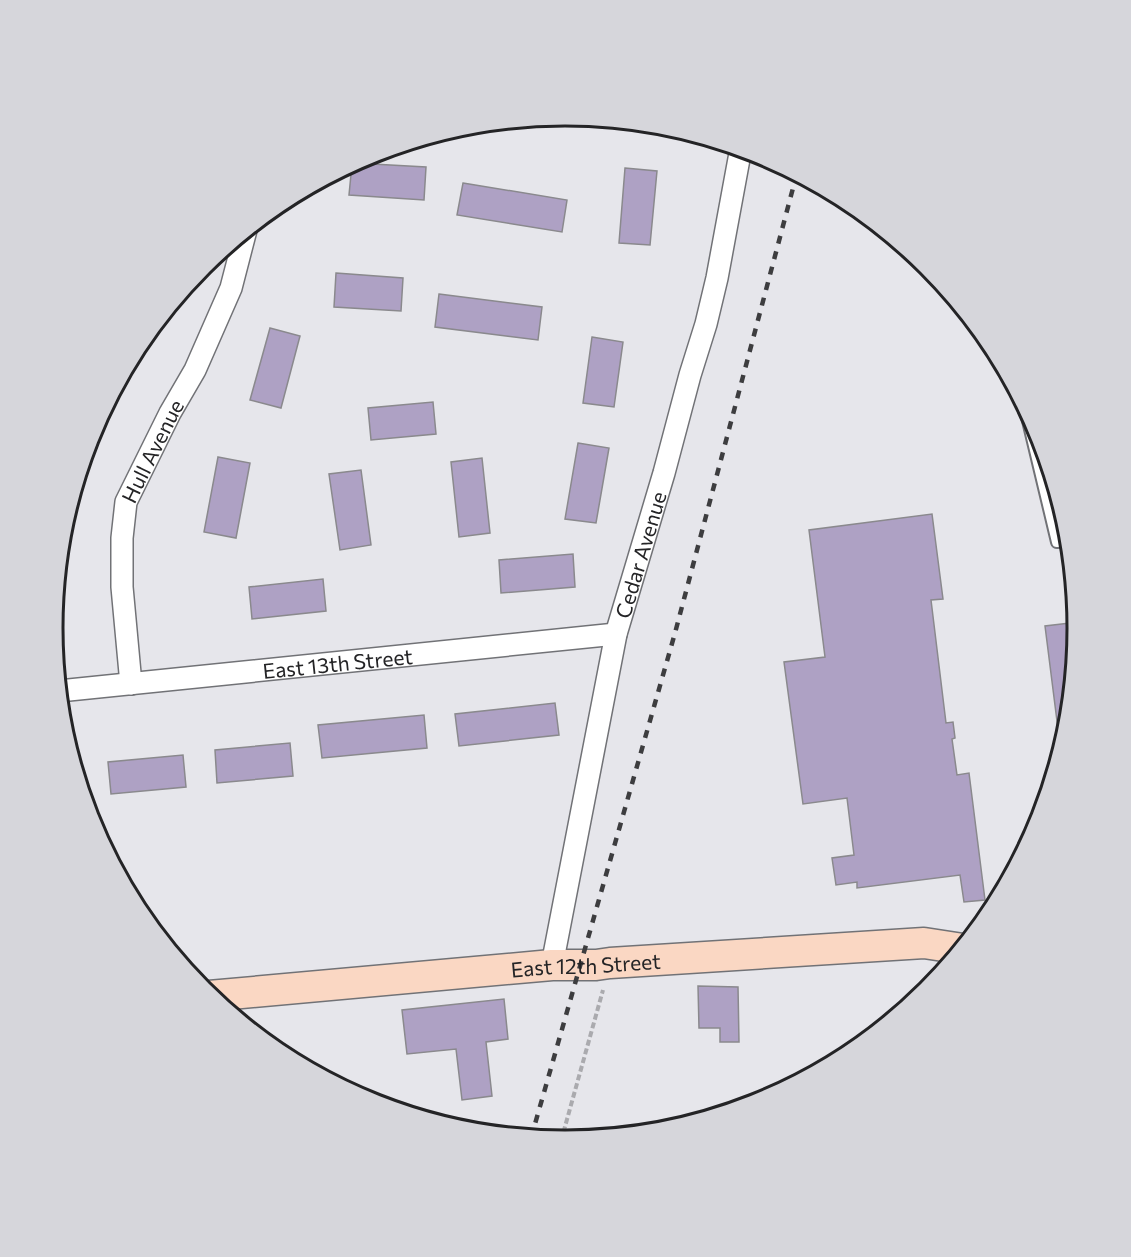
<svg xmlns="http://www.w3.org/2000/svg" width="1131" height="1257" font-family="Commissioner,sans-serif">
  <rect width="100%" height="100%" fill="#e6e6eb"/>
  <path fill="#aea1c4" stroke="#8a898d" stroke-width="1.5" d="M354,163L426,167L424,200L349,195L352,164Z
    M625,168L657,171L650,245L619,243Z
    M463,183L567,200L562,232L457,215Z
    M336,273L403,278L401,311L334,307Z
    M439,294L542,307L538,340L435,327Z
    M270,328L300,336L281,408L250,400Z
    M148,332L129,374L124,372L139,343Z
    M592,337L623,342L614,407L583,403Z
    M433,402L436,434L371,440L368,408Z
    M107,404L109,405L88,469L81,467L92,432Z
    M578,443L609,448L596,523L565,519Z
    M218,457L250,463L236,538L204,532Z
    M482,458L490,533L459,537L451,462Z
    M361,470L371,545L340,550L329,474Z
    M70,503L58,578H57L62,528Z
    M932,514L943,599L931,600L946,723L953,722L955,738L952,739L957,775L969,773L985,900L964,902L960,875L857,888V882L836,885L832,858L854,855L847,798L803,804L784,662L825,657L809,530Z
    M573,554L575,587L501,593L499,560Z
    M323,579L326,611L252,619L249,587Z
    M1078,622L1069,729L1061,753L1045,626Z
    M555,703L559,735L459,746L455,714Z
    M424,715L427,748L322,758L318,725Z
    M290,743L293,776L217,783L215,750Z
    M76,750L80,783H79L69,751Z
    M183,755L186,787L111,794L108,762Z
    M698,986L738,987L739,1042H720V1028H699Z
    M504,999L508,1039L486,1042L492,1096L462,1100L456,1049L407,1054L402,1010Z"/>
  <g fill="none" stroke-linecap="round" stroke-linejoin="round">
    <g stroke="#717276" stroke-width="14">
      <path id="lane" d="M1024,404L1057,542L1070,541"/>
    </g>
    <g stroke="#717276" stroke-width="24">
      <g id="street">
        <path id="s1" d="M131,684L122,587V538L126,502L170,413L195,370L231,288L246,230"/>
        <path id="s2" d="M59,691L616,634"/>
        <path id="s3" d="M552,965L616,634L664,473L690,375L706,324L717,278L741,148"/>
      </g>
    </g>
    <g stroke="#717276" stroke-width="33">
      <g id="secondary">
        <path id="s4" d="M209,996L552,965H596L610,963L924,943L963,949"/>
      </g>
    </g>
    <path stroke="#aaaaae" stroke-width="4" stroke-dasharray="6 3" stroke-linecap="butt" d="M561,1141L603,990"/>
    <use href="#lane" stroke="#fff" stroke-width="10"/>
    <use href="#street" stroke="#fff" stroke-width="21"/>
    <use href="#secondary" stroke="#fad7c3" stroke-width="30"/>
    <path stroke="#3d3d3f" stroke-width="4.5" stroke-dasharray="8 8" stroke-linecap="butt" d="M531,1138L675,633L797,173"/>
  </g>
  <g text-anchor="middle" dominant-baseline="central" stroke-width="4.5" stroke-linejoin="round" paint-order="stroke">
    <g font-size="21" fill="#242426" stroke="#e6e6eb">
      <text stroke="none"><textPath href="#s1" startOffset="240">Hull Avenue</textPath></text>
      <text stroke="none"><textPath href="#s3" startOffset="420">Cedar Avenue</textPath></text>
      <text stroke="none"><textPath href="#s2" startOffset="280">East 13th Street</textPath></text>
      <text stroke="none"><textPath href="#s4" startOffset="378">East 12th Street</textPath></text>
    </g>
  </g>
  <path d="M0 0H1131V1257H0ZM63 628a502 502 0 1 1 1004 0a502 502 0 1 1-1004 0Z" fill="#d6d6db" fill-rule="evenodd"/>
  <path fill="none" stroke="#242426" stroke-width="3" d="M63 628a502 502 0 1 1 1004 0a502 502 0 1 1-1004 0Z"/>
</svg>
